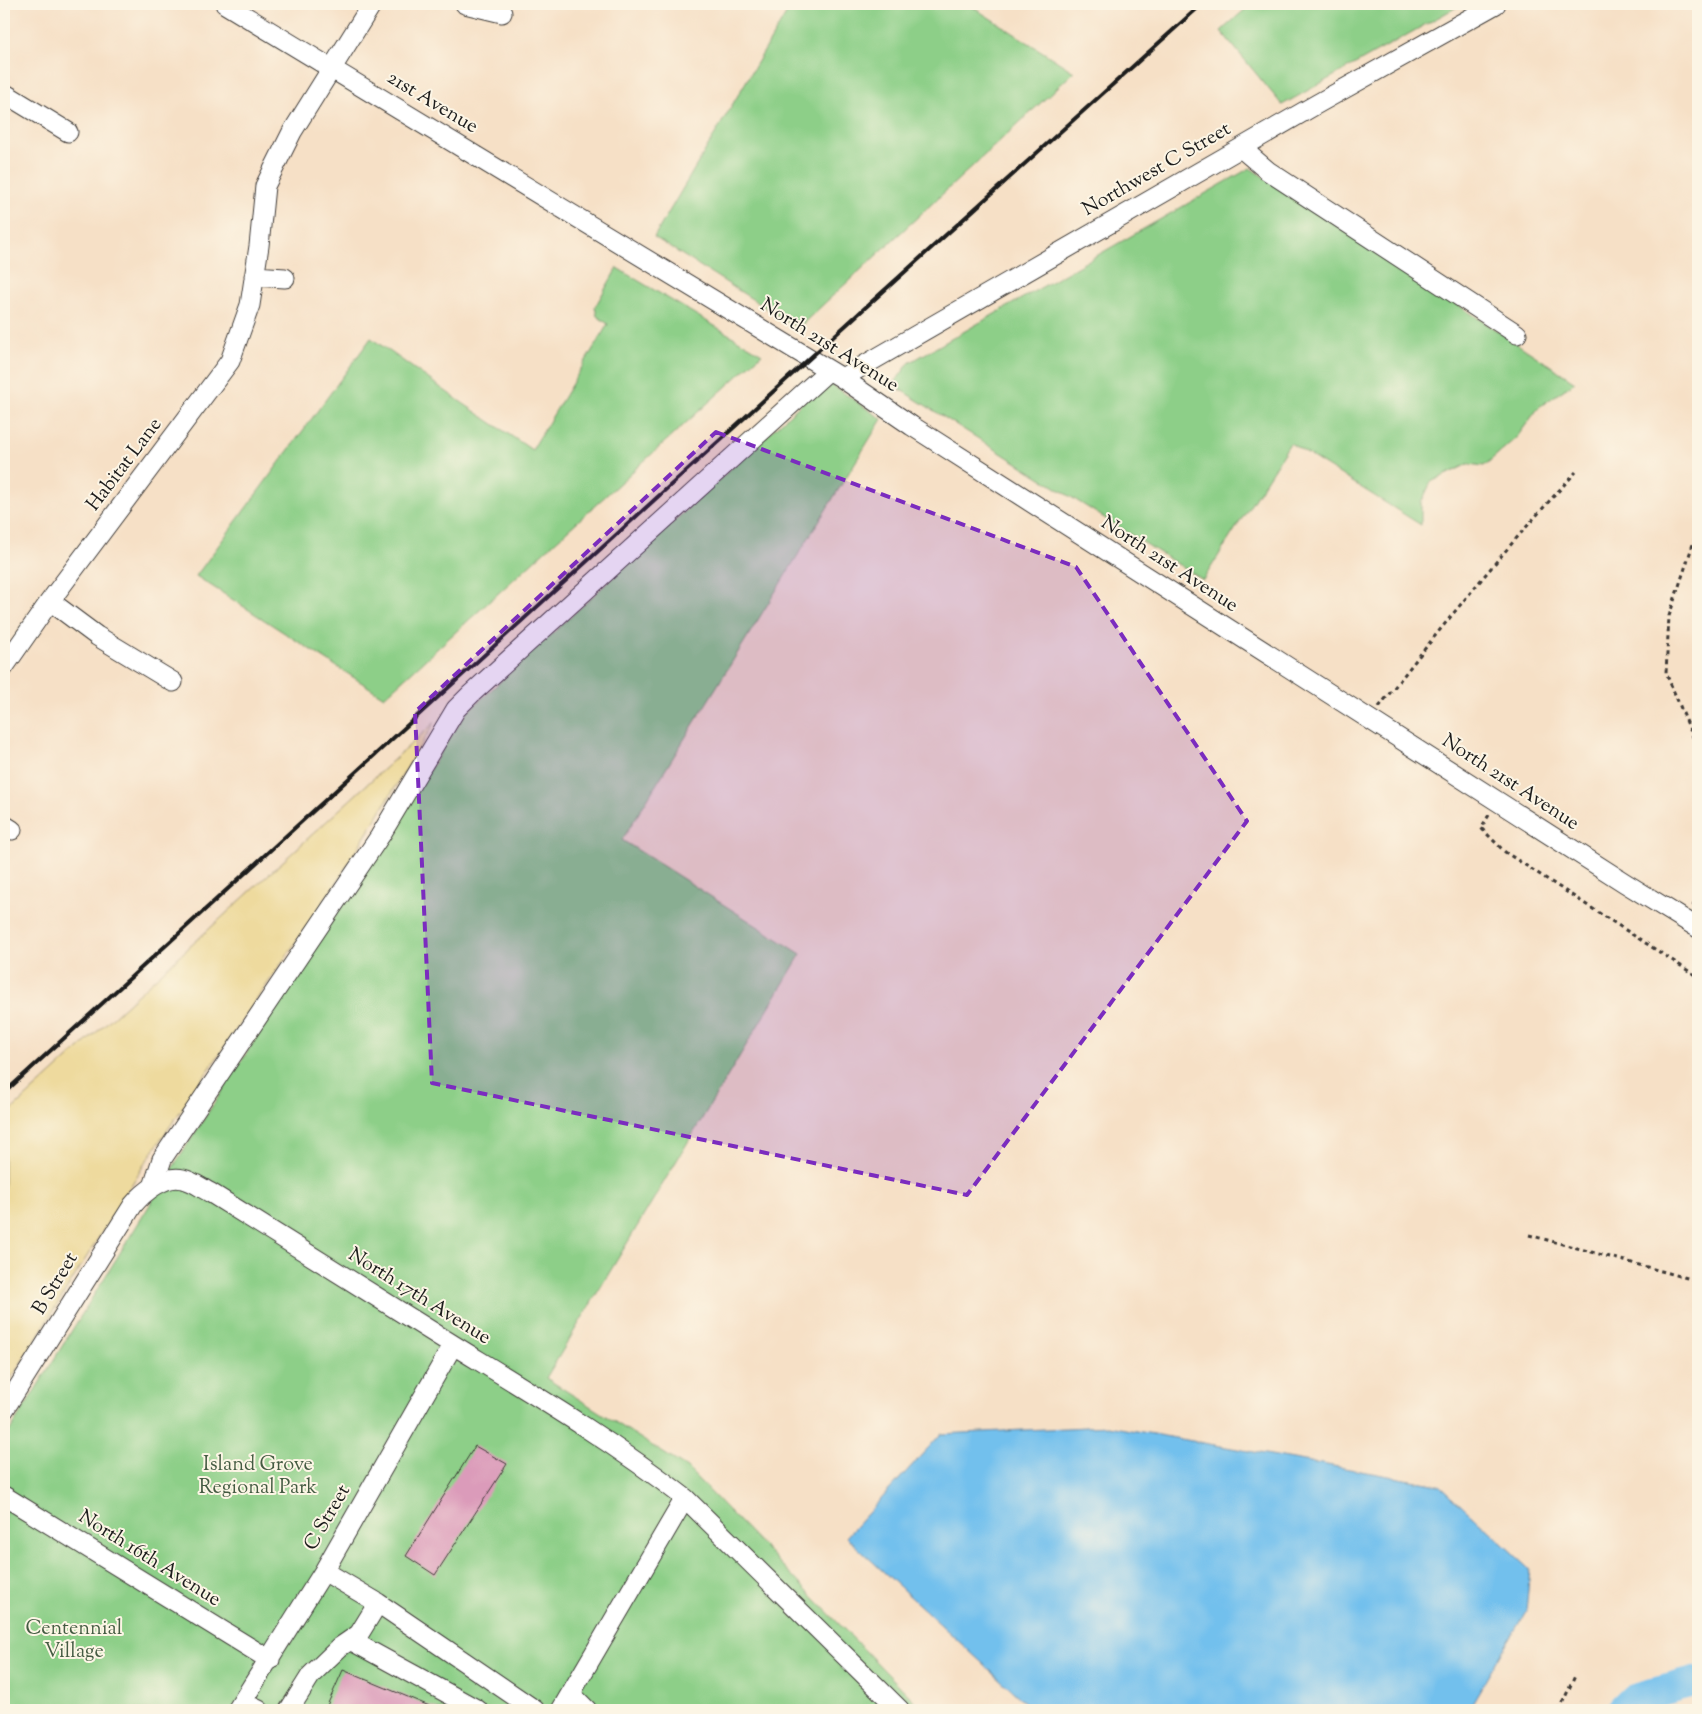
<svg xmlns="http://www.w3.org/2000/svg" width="1702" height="1714" font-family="'Sorts Mill Goudy',serif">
  <rect width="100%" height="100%" fill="#fcf5e5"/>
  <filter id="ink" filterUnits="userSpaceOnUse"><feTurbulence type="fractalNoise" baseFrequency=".02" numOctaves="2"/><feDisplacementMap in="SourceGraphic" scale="10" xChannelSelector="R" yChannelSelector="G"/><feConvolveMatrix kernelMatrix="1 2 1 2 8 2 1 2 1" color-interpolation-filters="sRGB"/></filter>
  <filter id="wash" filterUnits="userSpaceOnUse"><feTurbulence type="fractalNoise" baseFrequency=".0096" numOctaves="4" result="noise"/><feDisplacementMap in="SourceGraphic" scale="20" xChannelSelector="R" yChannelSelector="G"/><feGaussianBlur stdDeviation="1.12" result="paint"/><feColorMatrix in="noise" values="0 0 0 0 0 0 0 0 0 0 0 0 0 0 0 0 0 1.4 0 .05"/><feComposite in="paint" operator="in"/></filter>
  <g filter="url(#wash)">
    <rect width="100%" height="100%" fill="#f6e0c6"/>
    <path fill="#8dcf88" stroke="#547652" d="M792,4H968L1074,72L798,328L654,237Z
      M1251,4H1462L1282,105L1221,31Z
      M1250,168L1575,382L1539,407L1517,437L1484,466L1468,464L1431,482L1421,503V525L1290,443L1203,580L893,385L909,363Z
      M617,268L762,354L384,697L196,576L371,338L458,400L532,450L608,324L597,316L595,307Z
      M826,381L882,419L622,840L801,954L546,1378L687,1468L923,1710H4V1440L180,1156L466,713Z"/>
    <path fill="#eeda9e" stroke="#857b5d" d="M435,722L337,882L145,1163L4,1390V1117Z"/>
    <path fill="#72c0ed" stroke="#476e84" d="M1108,1426L1439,1485L1530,1569L1526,1611L1468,1710H1033L846,1537L941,1434Z"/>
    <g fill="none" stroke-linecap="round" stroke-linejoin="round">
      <path stroke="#72c0ed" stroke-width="30" d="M1622,1710L1634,1698L1698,1681"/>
    </g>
    <g id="blocks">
      <path fill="#db9bba" d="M475,1446L507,1464L435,1575L406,1556Z
        M343,1670L439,1710H325Z"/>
    </g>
  </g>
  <g filter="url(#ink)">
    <use href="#blocks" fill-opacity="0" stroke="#3d3936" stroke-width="1"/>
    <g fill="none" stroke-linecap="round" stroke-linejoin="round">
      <g stroke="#3d3936" stroke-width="21">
        <path id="minor" d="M225,4L842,378L912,426L1625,883L1698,928
          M465,4L502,13
          M4,93L68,132
          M1241,148L1268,171L1517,334
          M254,276L285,278
          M842,378L1317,104L1496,4
          M50,601L97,636L173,682
          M4,667L50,601L230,361L250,305L259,246L265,186L292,132L372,4
          M4,825L12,830
          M153,1187L162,1159L380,836L456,709L471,694L829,370
          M4,1410L133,1205C143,1193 165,1174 183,1179C193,1181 203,1189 211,1193C292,1244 373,1295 455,1346C533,1394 612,1441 685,1498L900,1710
          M4,1496L270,1660
          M324,1571L378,1603L535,1710
          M350,1640L478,1710
          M571,1694L587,1710
          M242,1702L259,1710
          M237,1710L324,1571L453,1345
          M289,1710L311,1675L340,1647L359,1634L378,1603
          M561,1710L685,1498"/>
      </g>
      <path stroke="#3d3936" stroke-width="3" stroke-dasharray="4 4" stroke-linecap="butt" d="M1698,529L1669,616L1666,673L1693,737L1698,742
        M1379,707C1442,626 1506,547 1576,472
        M1489,815L1481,828L1505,852L1698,977
        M1693,906L1698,898
        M1529,1235L1698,1281
        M1559,1710L1576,1674"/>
      <use href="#minor" stroke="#fff" stroke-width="19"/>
      <path stroke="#1c1c1c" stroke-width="4" d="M4,1093L867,306L1202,4"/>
    </g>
  </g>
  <path fill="#7b2cbf" fill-opacity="0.2" stroke="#7b2cbf" stroke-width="4" stroke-dasharray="10 6" stroke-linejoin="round" d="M716,432L1076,567L1247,821L967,1195L432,1083L415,712Z"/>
  <g text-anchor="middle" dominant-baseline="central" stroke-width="4" stroke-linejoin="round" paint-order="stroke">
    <g font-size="20" fill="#1c1c1c" stroke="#fcf5e5">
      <text transform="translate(432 103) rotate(31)">21st Avenue</text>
      <text transform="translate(1157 170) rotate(-30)">Northwest C Street</text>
      <text transform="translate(829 346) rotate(32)">North 21st Avenue</text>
      <text transform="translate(125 465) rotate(-53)">Habitat Lane</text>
      <text transform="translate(1169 565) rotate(33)">North 21st Avenue</text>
      <text transform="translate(1510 783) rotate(33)">North 21st Avenue</text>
      <text transform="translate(56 1284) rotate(-59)">B Street</text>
      <text transform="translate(419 1297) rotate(32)">North 17th Avenue</text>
      <text transform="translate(328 1518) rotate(-60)">C Street</text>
      <text transform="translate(149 1559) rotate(32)">North 16th Avenue</text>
    </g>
    <g font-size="20" fill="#445b42" stroke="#fcf5e5">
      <text x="258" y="1465">Island Grove<tspan x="258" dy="23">Regional Park</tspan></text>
      <text x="74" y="1629">Centennial<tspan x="74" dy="23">Village</tspan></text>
    </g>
  </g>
  <rect width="1702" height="1714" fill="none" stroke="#fcf5e5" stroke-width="20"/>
</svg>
